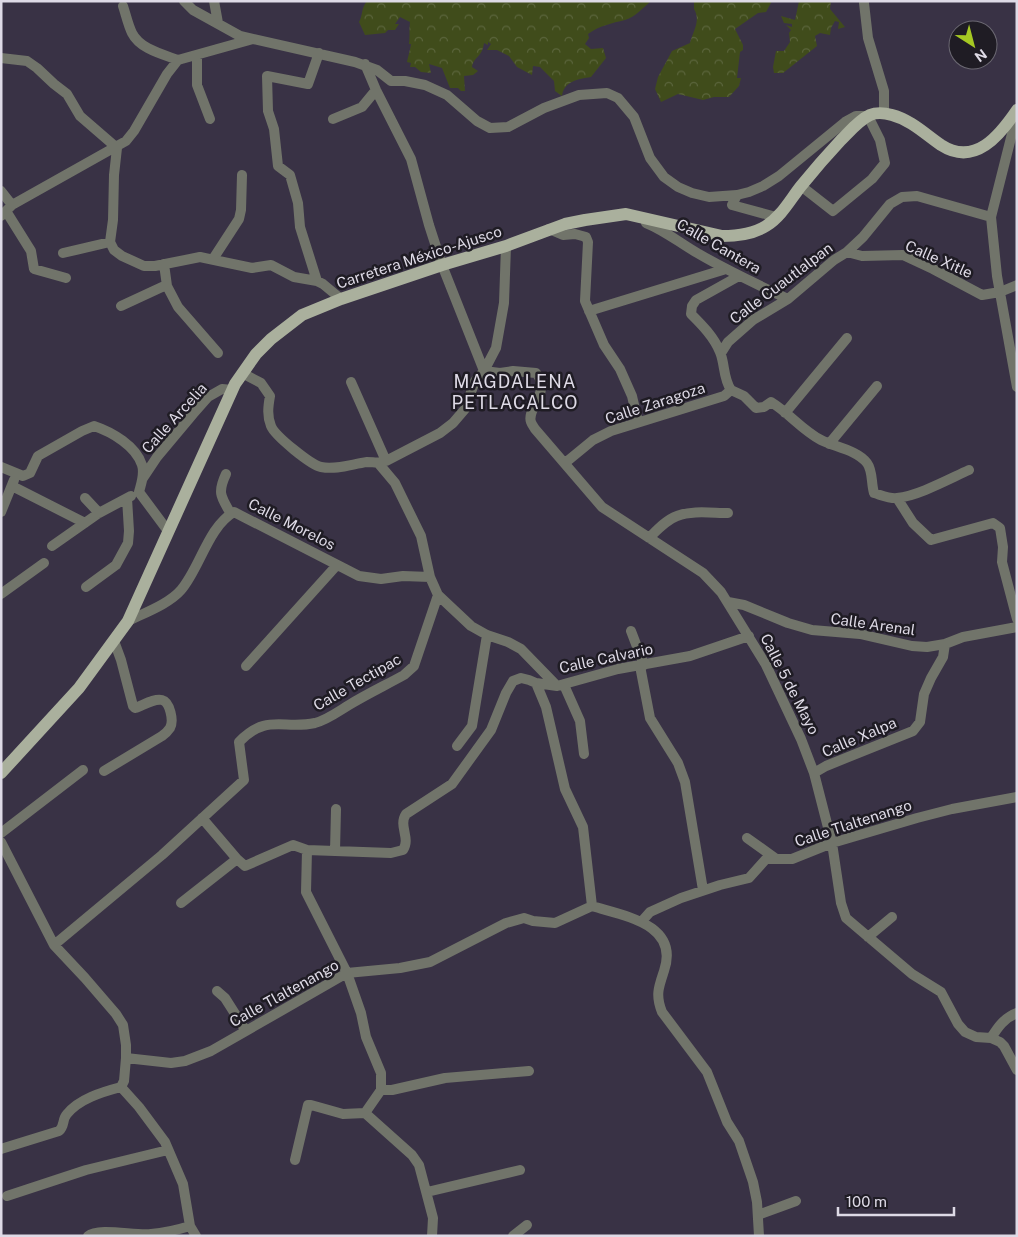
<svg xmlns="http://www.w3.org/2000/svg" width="1018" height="1237" font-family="'Public Sans',sans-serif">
  <defs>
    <pattern id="forest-crowns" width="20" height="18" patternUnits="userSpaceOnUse" patternTransform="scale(1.25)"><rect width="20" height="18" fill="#404c1b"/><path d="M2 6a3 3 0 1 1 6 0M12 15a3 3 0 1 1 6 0" fill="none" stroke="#5b653c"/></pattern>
  </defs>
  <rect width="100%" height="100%" fill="#393245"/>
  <path fill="url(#forest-crowns)" d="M367,1H651C644,7 634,18 625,20C612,23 599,26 588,34L589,38L585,44L591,49L603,48L606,58L591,77C578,79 564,81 562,96L555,91L554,81L540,67L533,66L532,75L517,67L509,56L497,50H487L491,44L488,42V45L484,43C482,58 474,56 472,67L478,71L473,75L464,76L465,91H461L458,88H450L442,68L429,64L431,73L421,72L415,67H410L411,63L407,62C408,56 410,51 411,44H409C410,36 409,30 410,22L400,17L395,24H399L395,30H388L385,33L365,35L359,22C363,15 361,8 367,1Z
    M694,1H772L766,12L758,13L735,29L743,45V50L740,52L737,78H741L739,86L729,97H714L703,100L678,94L661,102L655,89L658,77L672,51L690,43C693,31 701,21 694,9Z
    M799,1H831L830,9L845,27L838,29L839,22L835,21L831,28L830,35L820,33L815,36L817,46L783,73H774L773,67L776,51H784L790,42L789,33L791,30L786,25L792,27V24L784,23L781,16L795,20Z"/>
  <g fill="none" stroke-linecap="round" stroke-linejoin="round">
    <path stroke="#71746a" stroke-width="10" d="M184,1L193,10L240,36L355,62L377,70L391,81H405L425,85L447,95L477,121L490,128L508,127L544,108L579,95L607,93L618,98L634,117L650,158L664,177L678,187L692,193L709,197L737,195L749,192L763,186L779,176L845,122L856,116H868L880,140L885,163L872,179L833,211L801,186
      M214,1L218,23
      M864,3L868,38L884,91V113
      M123,6C126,15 128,25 132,33C140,49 162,54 178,60
      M197,56V85L210,119
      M1,58L27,61L37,68L54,84L67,94L80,116L117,148L114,175L113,220L110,242L114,250L122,256L144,266H155L200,257L252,268L271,265L294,277L317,281L323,284L341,299
      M365,64L376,90L411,159L429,225L442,265L484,371
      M1017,114L991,217L997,276L1017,387
      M333,119L362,107L376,90
      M1,191L12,205
      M737,195L732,205L776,217
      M6,211L31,251L34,269L66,278
      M1,216L12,205L126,141L134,131L167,74L178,60L253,39
      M646,223C666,231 681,244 699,254C728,271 758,285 788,299
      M549,229L563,235L575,234L586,237L588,242L585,301L604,345L620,369L632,396L638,422
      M847,252L862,256L903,255L933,269L982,295L1000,292L1017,285
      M63,253L110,242
      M213,259L239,219L241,210L242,175
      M164,264L167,286L178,307L218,353
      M317,281L300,227L298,203L290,175L278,166L274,129L268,111L267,76L308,84L319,53
      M121,306L162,287L167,286
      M589,311L726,269
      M721,353L728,342L753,320L788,299L834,260L847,252L863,237L890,204L902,197L917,196L991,217
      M484,371L500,373L513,371L536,373C552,391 526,409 531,422C532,425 534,427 535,429L602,507L703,573L721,592L766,665L801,739L814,773L832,843L841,903L846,918L912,974L941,992L958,1024L965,1032L976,1037L991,1038L1000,1042L1004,1046L1017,1070
      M242,373L261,383L270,396C268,407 267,416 271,426C275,436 311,465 321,467C337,470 352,464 367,462C374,462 379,464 386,461L440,433L453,423L465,409L475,381L484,371L496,348L504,303L506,246
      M351,382L386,461
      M731,390L744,396L756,408L764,407L771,402C789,413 802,430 821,440C835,447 857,450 867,463C873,471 871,483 874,493C881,495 890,499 897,498C918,496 949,479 969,470
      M731,390C723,378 725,364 720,352C714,337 702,325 691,314L692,306L696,300L739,276
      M785,413L847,338
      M829,444L877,386
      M565,463L593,440L611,431L724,396L731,390
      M1,467L23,476L30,473L38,456L82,431L94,426C112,432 136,446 142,465C145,474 141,484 139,492
      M226,474C217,493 221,497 231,514
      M143,478L157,457L193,414L208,397L222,389L232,390
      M12,486L85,523
      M139,492L168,531
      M85,498L99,513
      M897,498L913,523L931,540L993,523L1000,528L1003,547L1002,562L1017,619
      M1,512L14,480
      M649,538C657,530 666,520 677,516C692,510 712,513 728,513
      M52,546L99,513L131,496
      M86,587L116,565L128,543L129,531L127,498
      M1,594L44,563
      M438,595L471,626L487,635L508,642L521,649L557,686
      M728,602L744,605L788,623L812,630L860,634L912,646L927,647L945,644L963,637L1017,627
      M128,621C144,613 169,604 181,590C200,568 208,527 234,512L359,576L381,579L403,576L430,577
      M631,631L644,665
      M246,666L337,565
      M640,666L650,718L678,763L685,782L703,890
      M536,683L546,707L565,789L583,827L592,906
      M564,685L580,721L584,754
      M457,746L472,726L487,635
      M104,771L162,736C165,734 168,731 170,728C174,721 170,702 162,700C154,698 142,706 135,708L133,706L121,660L114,641
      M814,773L826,766L913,731L920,722L924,694L931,678L943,657L945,644
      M202,818L237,859L245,866L293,845L307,850L391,853L403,850C411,838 398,826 406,814L452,784L491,730L506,693L513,681L521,678L529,680L536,683L557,686L618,669L690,656L749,636
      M1,833L83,770
      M747,838L775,858
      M1,842L54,945L85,978L116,1014L123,1025L126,1045V1058L124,1081L121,1087
      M307,850L306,892L347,973L361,1013L366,1037L381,1073V1090L365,1113L412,1155L419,1165L433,1218L432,1236
      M335,851L336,809
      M181,903L237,859
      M642,921L650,912L681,898L720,885L749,878L766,859H792L832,843L917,818L952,809L1017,797
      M868,937L892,917
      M54,945L162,855L244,780L239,742C267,713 283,730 315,723C327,720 339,711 349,705C367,694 386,685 404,675L414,666L438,595L430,577L421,536L395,483L379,464
      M217,991L225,998L246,1031
      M991,1038C998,1027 1004,1018 1017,1013
      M126,1058L171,1063L185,1061L211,1051L347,973L400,968L430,962L506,923L524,918L533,921L555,923L592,906C624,916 680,924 664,971C659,986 655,995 662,1012L707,1072L727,1122L739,1141L753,1182L757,1202L759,1236
      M121,1087L139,1107L165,1142L183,1184L190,1226L196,1236
      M381,1090H392L445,1078L529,1071
      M1,1149L59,1131C65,1126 62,1119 67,1114C79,1099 102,1092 121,1087
      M295,1160L308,1105H311L343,1114L365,1113
      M427,1192L520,1170
      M7,1196L86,1170L168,1150
      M758,1215L796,1201
      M88,1236C99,1227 135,1236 151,1234C164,1233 177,1230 190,1226
      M513,1236L527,1225"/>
    <path stroke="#aab09d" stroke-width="12" d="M1,773L79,688L128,621L235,384L256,354L271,339L302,315L341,299L442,265L506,246L565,224L585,220L626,214L722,236C737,236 753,234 766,226C781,217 790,200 801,186C814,170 827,155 841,140C849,132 859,120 870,115C877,112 885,113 892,115C911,120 925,134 941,145C975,167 1000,135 1017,110"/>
  </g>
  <g text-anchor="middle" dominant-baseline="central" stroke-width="5" stroke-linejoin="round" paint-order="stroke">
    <g font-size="15" fill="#dedae6" stroke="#1f1c24">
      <text transform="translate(719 246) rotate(30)">Calle Cantera</text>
      <text transform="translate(419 257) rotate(-18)">Carretera México-Ajusco</text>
      <text transform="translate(939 259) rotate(24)">Calle Xitle</text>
      <text transform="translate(781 283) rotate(-37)">Calle Cuautlalpan</text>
      <text transform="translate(655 403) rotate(-18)">Calle Zaragoza</text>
      <text transform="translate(174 418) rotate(-48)">Calle Arcelia</text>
      <text transform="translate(292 524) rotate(27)">Calle Morelos</text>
      <text transform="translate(873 624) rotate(8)">Calle Arenal</text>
      <text transform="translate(606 658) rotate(-12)">Calle Calvario</text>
      <text transform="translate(357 682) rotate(-30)">Calle Tectipac</text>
      <text transform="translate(790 684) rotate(63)">Calle 5 de Mayo</text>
      <text transform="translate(859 737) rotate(-23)">Calle Xalpa</text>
      <text transform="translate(853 823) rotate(-18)">Calle Tlaltenango</text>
      <text transform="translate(284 993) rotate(-29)">Calle Tlaltenango</text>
    </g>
    <g font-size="18" letter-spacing="1" fill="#dedae6" stroke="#1f1c24">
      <text x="515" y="381">MAGDALENA<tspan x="515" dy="21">PETLACALCO</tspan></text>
    </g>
  </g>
  <rect width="1018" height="1237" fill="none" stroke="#dedae6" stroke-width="5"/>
  <g transform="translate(973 45) rotate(144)"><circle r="24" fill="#1f1c24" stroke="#6b6872"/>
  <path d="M0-4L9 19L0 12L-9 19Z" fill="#a5c823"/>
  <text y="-8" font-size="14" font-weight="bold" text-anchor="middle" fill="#dedae6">N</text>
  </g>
  <path d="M838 1207v8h116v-8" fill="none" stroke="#dedae6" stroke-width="2.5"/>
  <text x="846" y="1207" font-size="15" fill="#dedae6" stroke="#1f1c24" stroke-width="4" paint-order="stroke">100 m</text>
</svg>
